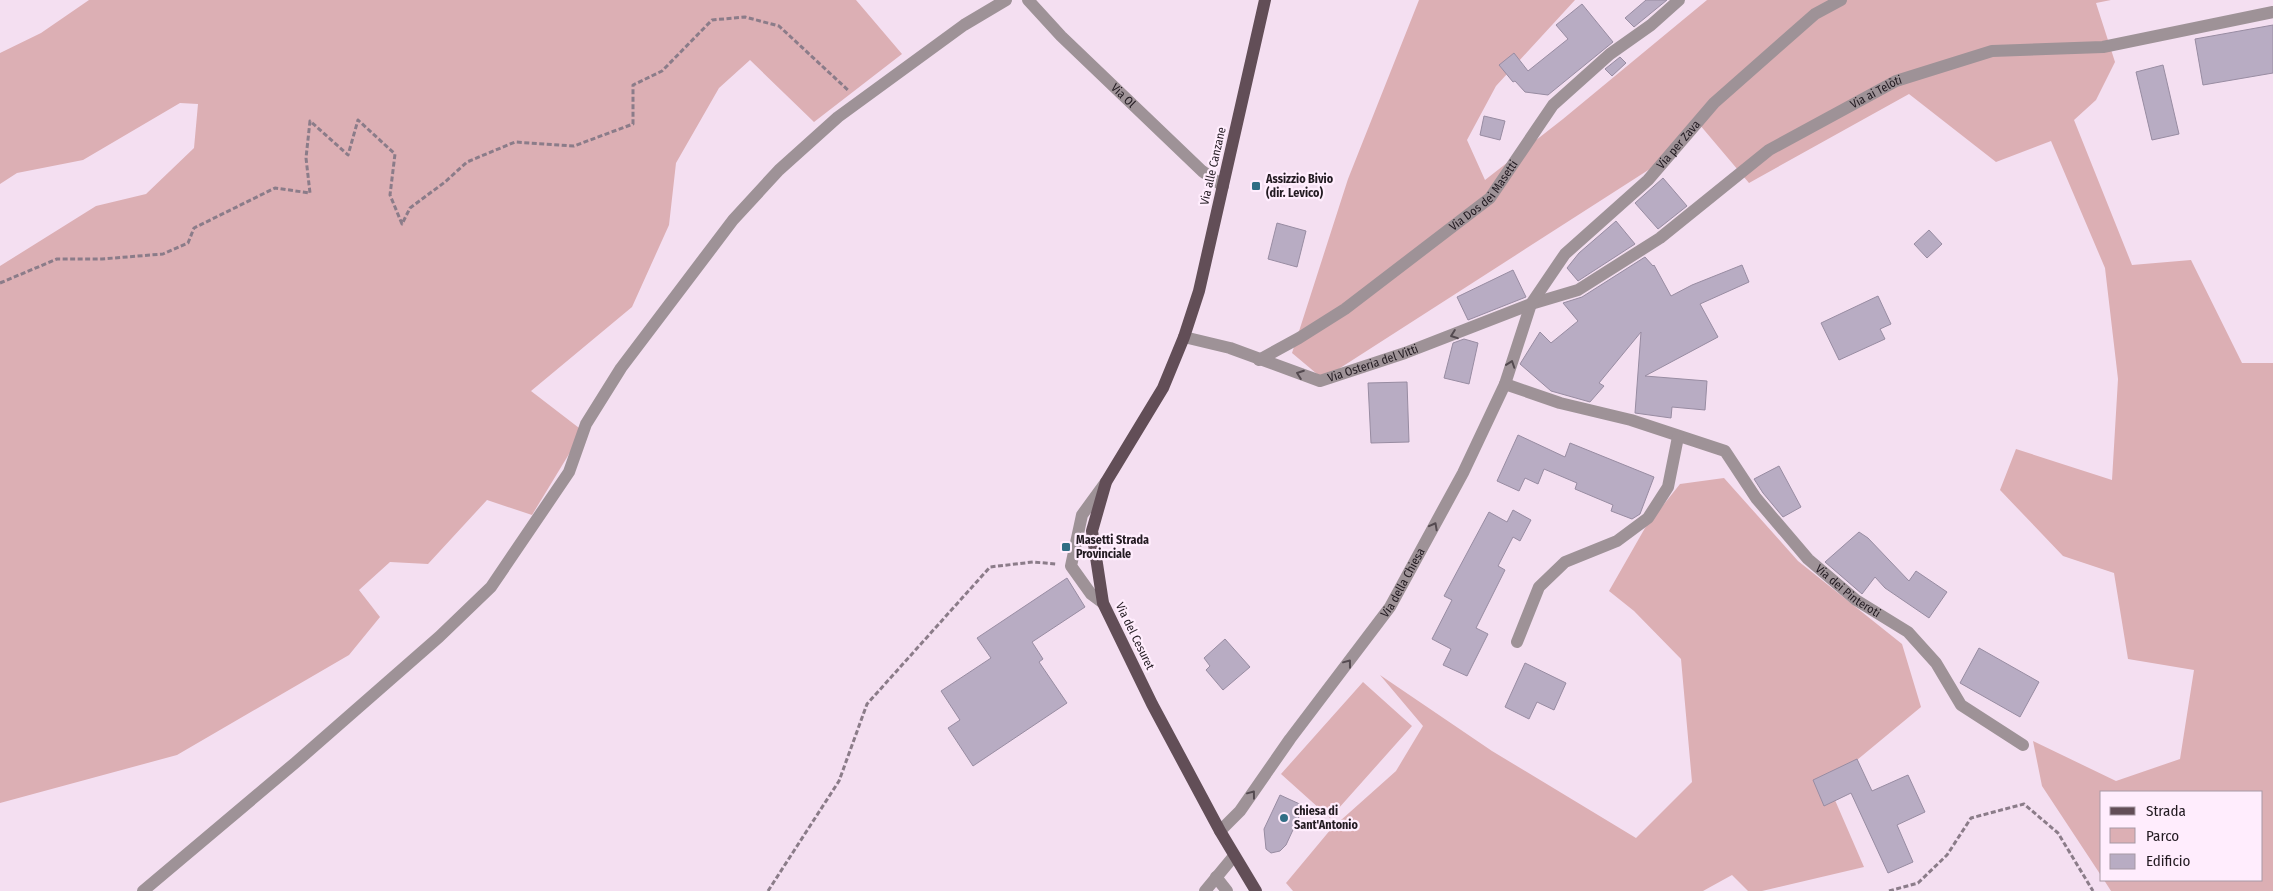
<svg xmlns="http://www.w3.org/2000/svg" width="2273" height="891" font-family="'Fira Sans Condensed',sans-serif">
  <rect width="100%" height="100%" fill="#f4dff1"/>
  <path fill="#dcafb4" d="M89,0H856L902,54L814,122L750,60L719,88L676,163L669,225L632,307L531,391L583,431L532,515L487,500L428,564L390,562L359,590L380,617L349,655L177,755L0,803V266L96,206L146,194L194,148L198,104L180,103L83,160L17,173L0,184V53L41,33Z
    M1419,0H1575L1496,86L1467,140L1485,180L1563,119L1707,0H2111L2096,3L2115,62L2096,100L2074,120L2132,265L2191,260L2242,363H2273V891H2111L2104,880H2262V792H2102V877L2042,786L2033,741L2116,781L2180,759L2194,670L2128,659L2114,573L2063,556L2000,490L2016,449L2112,480L2118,379L2105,268L2051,141L1996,162L1909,94L1749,183L1694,118L1653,167L1323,379L1292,353L1348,179Z
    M1724,478L1798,561L1902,644L1921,707L1828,784L1864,867L1762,891H1748L1732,875L1703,891H1293L1286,883L1331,829L1396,771L1423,726L1380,675L1492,751L1636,838L1692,782L1681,659L1634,611L1609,591L1645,528L1680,484Z
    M1363,682L1412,726L1330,818L1281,774Z"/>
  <path fill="#b8acc3" stroke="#988ca2" d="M1646,0H1667L1634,27L1625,18Z
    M1582,4L1613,42L1548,95L1525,92L1515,81L1513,82L1499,65L1514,53L1528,71L1568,39L1556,25Z
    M2273,25V73L2203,85L2195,39Z
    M1620,57L1626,63L1612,76L1605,69Z
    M2163,65L2179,134L2152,140L2136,72Z
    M1484,116L1505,121L1500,140L1480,135Z
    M1663,178L1687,206L1658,229L1635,203Z
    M1616,221L1635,244L1578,281L1567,268L1579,253Z
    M1277,223L1306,231L1297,267L1268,259Z
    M1929,230L1942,244L1927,258L1914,244Z
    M1645,257L1653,266L1654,265L1671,296L1692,285L1742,265L1749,282L1700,304L1718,337L1645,376L1707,381L1705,410L1672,407L1671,418L1635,413L1641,332L1599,383L1604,386L1590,402L1551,391L1520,364L1540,332L1551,343L1578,321L1563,303L1582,297Z
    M1513,270L1526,297L1468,320L1457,297Z
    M1878,296L1891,324L1880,329L1885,339L1839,360L1821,323Z
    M1464,339L1478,343L1469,384L1444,378L1453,343Z
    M1407,382L1409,442L1371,443L1368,383Z
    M1518,435L1565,457L1570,443L1654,477L1640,514L1632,519L1611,511L1613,505L1575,489L1577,483L1544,469L1538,484L1525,478L1519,491L1497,481Z
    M1779,466L1801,507L1783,517L1763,493L1754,479Z
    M1513,510L1531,520L1520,541L1513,537L1498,566L1505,570L1476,628L1488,634L1467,676L1443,665L1451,649L1432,639L1452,600L1444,596L1489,512L1507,522Z
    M1859,532L1868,538L1909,581L1916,571L1947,592L1929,618L1885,588L1875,577L1862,594L1825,562Z
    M1067,578L1085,607L1032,642L1043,659L1039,662L1067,703L973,766L948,728L960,720L941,691L991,658L977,638Z
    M1225,639L1250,667L1223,690L1206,670L1210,666L1204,658Z
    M1979,648L2039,682L2020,717L1960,683Z
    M1525,663L1566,683L1554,710L1537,702L1529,719L1505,707Z
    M1857,759L1872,791L1908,775L1925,812L1897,825L1913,862L1888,873L1851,793L1824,806L1813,780Z
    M1280,795L1304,806L1286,845L1280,851L1271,853L1266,849L1264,829Z"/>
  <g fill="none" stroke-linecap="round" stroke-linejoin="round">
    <path stroke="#8b7c89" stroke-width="3" stroke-dasharray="5 2.5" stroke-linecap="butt" d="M0,283L57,259H102L163,254L188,243L194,228L275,188L310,193L306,158L310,121L348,155L358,120L395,154L390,195L402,224L410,208L445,182L467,162L515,142L574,146L633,124V85L662,71L712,20L745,17L779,26L849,91
      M768,891L839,781L867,704L990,567L1033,562L1056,564
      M1889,891L1918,883L1947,855L1971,818L2024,804L2058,833L2093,891"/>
    <g stroke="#9e9297" stroke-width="12">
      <path id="s1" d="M1028,0L1061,36L1202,171L1223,186"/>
      <path id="s2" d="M1184,337L1230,348L1320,381L1405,353L1531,304L1578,290L1660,238L1769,150L1896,81L1992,51L2103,47L2273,12"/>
      <path id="s3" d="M1259,360L1299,338L1345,309L1490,198L1553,105L1610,54L1651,25L1679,0"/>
      <path id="s4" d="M1505,384L1560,403L1631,420L1725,451L1756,498L1808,559L1856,600L1908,632L1936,663L1961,705L2023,745"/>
      <path d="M1103,603L1091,594L1071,566L1082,515L1106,482"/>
      <path d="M1517,642L1539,587L1565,562L1617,541L1648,518L1668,487L1678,437"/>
      <path id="s5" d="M1220,831L1240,811L1290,739L1390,607L1463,473L1505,384L1531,304L1565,254L1648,180L1714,103L1815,14L1841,0"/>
      <path d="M1216,877L1227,891"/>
      <path d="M143,891L295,763L439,637L491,587L569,472L586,424L621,368L733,220L779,170L838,117L964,25L1006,0"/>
      <path d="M1205,891L1234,856"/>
    </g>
    <path stroke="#624e57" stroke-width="12" d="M1256,891L1220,831L1152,704L1103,603L1092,531L1106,482L1163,388L1184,337L1199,291L1265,0"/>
  </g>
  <defs><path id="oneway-chevron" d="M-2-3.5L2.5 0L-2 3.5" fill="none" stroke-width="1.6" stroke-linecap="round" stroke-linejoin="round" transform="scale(1.25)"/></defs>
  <g stroke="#544a50">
    <use href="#oneway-chevron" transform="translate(1454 335) rotate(160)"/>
    <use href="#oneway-chevron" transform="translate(1511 364) rotate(-71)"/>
    <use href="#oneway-chevron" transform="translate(1300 374) rotate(-160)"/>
    <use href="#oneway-chevron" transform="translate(1434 526) rotate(-62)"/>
    <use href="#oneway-chevron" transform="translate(1348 663) rotate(-53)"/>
    <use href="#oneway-chevron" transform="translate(1252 794) rotate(-53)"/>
  </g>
  <g fill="#316e85" stroke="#ffedfd" stroke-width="2">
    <rect x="1251" y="181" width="10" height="10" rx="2.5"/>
    <rect x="1061" y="542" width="10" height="10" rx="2.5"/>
    <circle cx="1284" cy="818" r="5"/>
  </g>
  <g text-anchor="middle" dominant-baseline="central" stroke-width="4.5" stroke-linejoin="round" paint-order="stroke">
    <g font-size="12" fill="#221a21" stroke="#ffedfd">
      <text stroke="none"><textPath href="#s2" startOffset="776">Via ai Telòti</textPath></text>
      <text stroke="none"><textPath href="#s1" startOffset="135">Via Ol</textPath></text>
      <text stroke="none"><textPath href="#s5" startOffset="835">Via per Zava</textPath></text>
      <text transform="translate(1213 166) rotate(-77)">Via alle Canzane</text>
      <text stroke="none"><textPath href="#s3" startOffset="280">Via Dos dei Masetti</textPath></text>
      <text stroke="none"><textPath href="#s2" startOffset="199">Via Osteria del Vitti</textPath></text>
      <text stroke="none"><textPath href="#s5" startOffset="309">Via della Chiesa</textPath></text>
      <text stroke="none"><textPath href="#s4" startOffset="418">Via dei Pinteroti</textPath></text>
      <text transform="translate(1135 636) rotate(64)">Via del Cesuret</text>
    </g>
    <g font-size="12" font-weight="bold" fill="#221a21" stroke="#ffedfd" text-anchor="start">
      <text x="1266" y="179">Assizzio Bivio<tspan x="1266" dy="14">(dir. Levico)</tspan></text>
      <text x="1076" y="540">Masetti Strada<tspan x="1076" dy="14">Provinciale</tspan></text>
      <text x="1294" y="811">chiesa di<tspan x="1294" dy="14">Sant'Antonio</tspan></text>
    </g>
  </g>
  <rect x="2100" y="791" width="162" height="90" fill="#ffedfd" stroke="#a799a5"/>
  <rect x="2110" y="807" width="25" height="8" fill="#624e57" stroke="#a799a5"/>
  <text x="2146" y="816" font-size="15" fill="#221a21">Strada</text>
  <rect x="2110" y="828" width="25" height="15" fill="#dcafb4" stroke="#a799a5"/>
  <text x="2146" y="841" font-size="15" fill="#221a21">Parco</text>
  <rect x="2110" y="854" width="25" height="15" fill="#b8acc3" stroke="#a799a5"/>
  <text x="2146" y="866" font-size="15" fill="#221a21">Edificio</text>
</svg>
